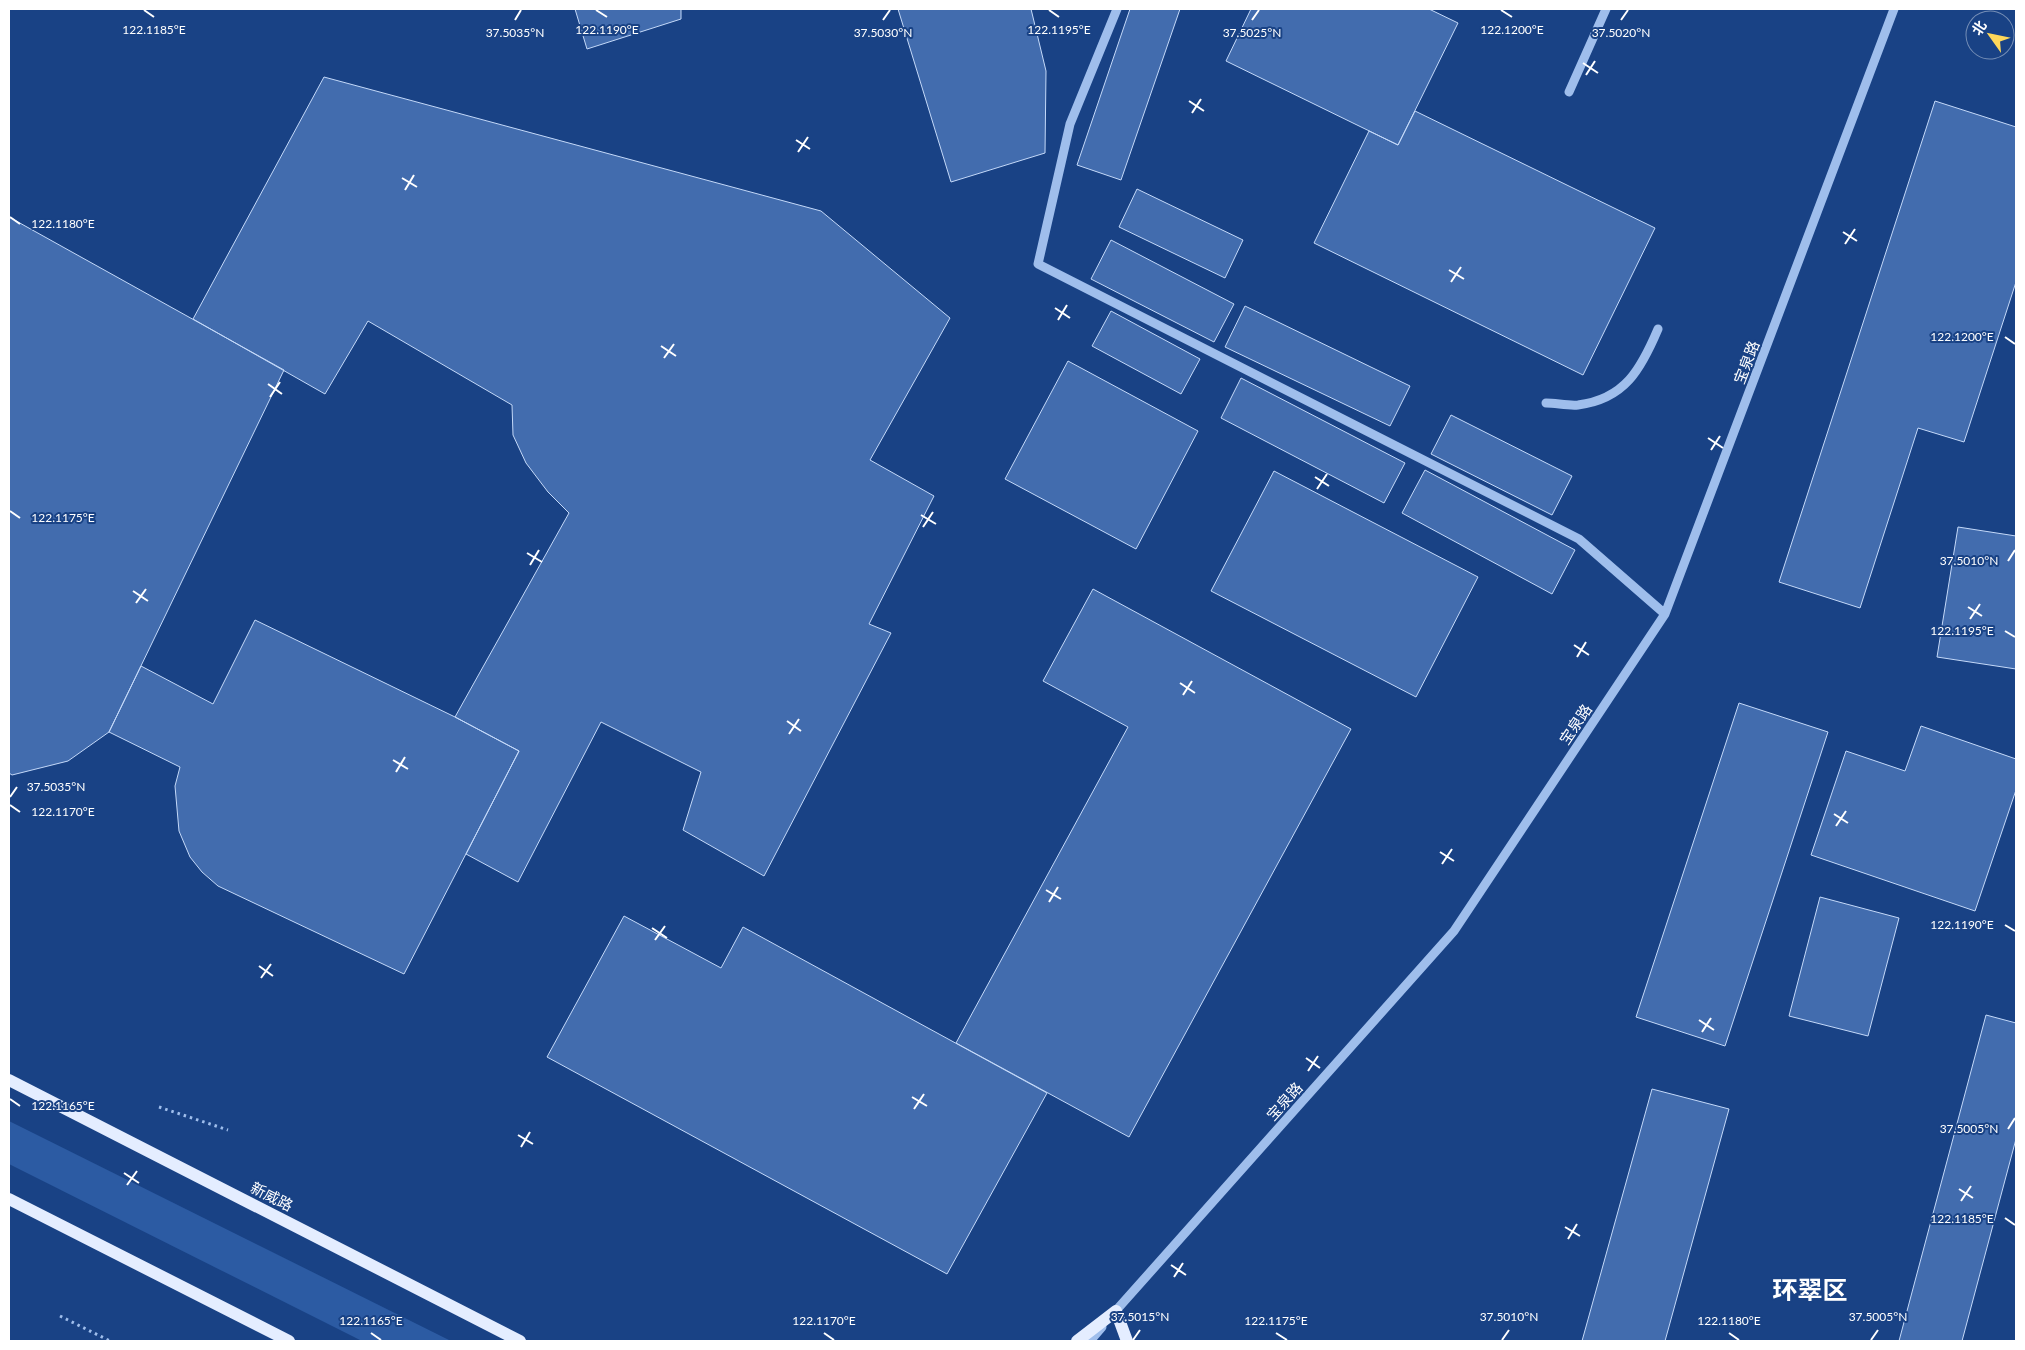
<svg xmlns="http://www.w3.org/2000/svg" width="2025" height="1350" font-family="Lato,'Noto Sans SC',sans-serif">
  <rect width="100%" height="100%" fill="#194285"/>
  <path fill="#2c5ba3" d="M9,1121L451,1341H362L9,1164Z"/>
  <path fill="#426cae" stroke="#c4d9f9" d="M575,9H681V19L587,49Z
    M898,9H1031L1046,71L1045,153L951,182Z
    M1130,9H1180L1121,180L1077,165Z
    M1251,9H1429L1458,23L1398,145L1226,61Z
    M324,77L821,211L950,318L870,460L934,496L869,624L891,633L764,876L683,830L701,772L601,722L518,882L466,854L519,751L455,717L569,513L548,492L526,463L513,435L512,405L368,321L325,394L193,319Z
    M1935,101L2016,127V282L1964,442L1918,428L1860,608L1779,582Z
    M1415,111L1655,228L1583,375L1314,243L1369,131L1398,145Z
    M1137,189L1243,240L1225,278L1119,227Z
    M9,217L284,370L109,732L68,761L12,775L9,773Z
    M1111,240L1234,304L1214,342L1091,279Z
    M1245,306L1410,386L1390,426L1225,347Z
    M1111,311L1200,359L1181,394L1092,346Z
    M1068,361L1198,431L1136,549L1005,479Z
    M1241,378L1405,463L1384,503L1221,418Z
    M1451,415L1572,476L1552,515L1431,454Z
    M1425,470L1575,550L1552,594L1402,513Z
    M1274,471L1478,577L1416,697L1211,591Z
    M1958,527L2016,536V669L1937,657Z
    M1093,589L1351,729L1129,1137L956,1043L1128,727L1043,681Z
    M255,620L455,717L519,751L404,974L218,886L202,872L190,857L179,831L175,786L180,767L109,732L141,666L213,704Z
    M1739,703L1828,732L1725,1046L1636,1017Z
    M1921,726L2016,759V790L1975,911L1811,855L1846,751L1905,771Z
    M1820,897L1899,918L1868,1036L1789,1016Z
    M624,916L721,968L743,927L1047,1093L947,1274L547,1057Z
    M1986,1015L2016,1023V1139L1962,1341H1899Z
    M1652,1089L1729,1109L1665,1341H1582Z"/>
  <g fill="none" stroke-linecap="round" stroke-linejoin="round">
    <path stroke="#9fbeec" stroke-width="3" stroke-dasharray="2.5 4" stroke-linecap="butt" d="M159,1107L228,1130
      M60,1316L110,1341"/>
    <path stroke="#9fbeec" stroke-width="9" d="M1117,9L1070,124L1038,264L1579,539L1665,614
      M1569,92L1606,9
      M1546,403C1556,403 1568,406 1578,405C1625,399 1641,369 1658,329
      M1112,1315L1454,931L1665,614L1894,9
      M1090,1341L1102,1327"/>
    <path stroke="#e4edff" stroke-width="12" d="M9,1080L520,1341
      M9,1199L289,1341
      M1077,1341L1116,1311L1127,1341"/>
  </g>
  <path fill="none" stroke="#fff" stroke-width="2" d="M144,10L154,17M596,10L607,17M1049,10L1059,17M1501,10L1512,17M515,20L521,10M883,20L890,10M1252,20L1259,10M1621,20L1628,10M1583,63L1598,73M1586,75L1595,61M1189,101L1204,111M1192,113L1201,99M796,140L810,149M798,152L808,137M402,178L417,187M405,190L414,175M10,217L20,224M1843,232L1857,241M1845,244L1855,229M1449,270L1464,279M1451,282L1461,267M1055,308L1070,318M1058,320L1067,305M2005,337L2015,344M661,346L676,356M664,358L674,344M268,384L282,394M270,397L280,382M1708,438L1723,448M1711,450L1720,436M1315,477L1329,486M1317,489L1327,474M10,511L20,518M921,515L936,524M923,527L933,512M527,553L542,562M2008,561L2015,550M530,565L539,550M133,591L148,601M136,603L146,589M1968,607L1982,616M1970,619L1980,604M2005,631L2015,637M1574,645L1589,655M1577,657L1586,642M1180,683L1195,693M1183,695L1192,681M787,721L801,731M789,734L799,719M393,760L408,769M396,772L405,757M10,797L17,787M10,805L20,812M1834,814L1848,823M1836,826L1846,811M1440,852L1454,861M1442,864L1452,849M1046,890L1061,899M1049,902L1058,887M2005,925L2015,931M652,928L667,938M655,940L665,926M259,966L273,976M261,978L271,964M1699,1020L1714,1030M1702,1032L1711,1018M1306,1058L1320,1068M1308,1071L1318,1056M912,1097L927,1106M10,1099L20,1106M914,1109L924,1094M2008,1129L2015,1118M518,1135L533,1144M521,1147L530,1132M124,1173L139,1183M127,1185L137,1171M1959,1189L1973,1198M1961,1201L1971,1186M2005,1218L2015,1225M1565,1227L1580,1236M1568,1239L1577,1224M1171,1265L1186,1275M1174,1277L1183,1263M371,1333L381,1340M824,1333L834,1340M1276,1333L1287,1340M1729,1333L1739,1340M1133,1340L1140,1330M1502,1340L1509,1330M1871,1340L1878,1330"/>
  <g text-anchor="middle" dominant-baseline="central" stroke-width="4" stroke-linejoin="round" paint-order="stroke">
    <g font-size="15" fill="#fff" stroke="#194285">
      <text transform="translate(1746 362) rotate(-69)">宝泉路</text>
      <text transform="translate(1575 724) rotate(-56)">宝泉路</text>
      <text transform="translate(1284 1101) rotate(-48)">宝泉路</text>
      <text transform="translate(272 1196) rotate(27)">新威路</text>
    </g>
    <g font-size="25" font-weight="bold" fill="#fff" stroke="#194285">
      <text x="1810" y="1289">环翠区</text>
    </g>
  </g>
  <g font-size="12" text-anchor="middle" fill="#fff" stroke="#194285" stroke-width="4" stroke-linejoin="round" paint-order="stroke">
    <text x="154" y="34">122.1185°E</text>
    <text x="607" y="34">122.1190°E</text>
    <text x="1059" y="34">122.1195°E</text>
    <text x="1512" y="34">122.1200°E</text>
    <text x="883" y="37">37.5030°N</text>
    <text x="515" y="37">37.5035°N</text>
    <text x="1252" y="37">37.5025°N</text>
    <text x="1621" y="37">37.5020°N</text>
    <text x="63" y="228">122.1180°E</text>
    <text x="1962" y="341">122.1200°E</text>
    <text x="63" y="522">122.1175°E</text>
    <text x="1969" y="565">37.5010°N</text>
    <text x="1962" y="635">122.1195°E</text>
    <text x="56" y="791">37.5035°N</text>
    <text x="63" y="816">122.1170°E</text>
    <text x="1962" y="929">122.1190°E</text>
    <text x="63" y="1110">122.1165°E</text>
    <text x="1969" y="1133">37.5005°N</text>
    <text x="1962" y="1223">122.1185°E</text>
    <text x="1140" y="1321">37.5015°N</text>
    <text x="1509" y="1321">37.5010°N</text>
    <text x="1878" y="1321">37.5005°N</text>
    <text x="371" y="1325">122.1165°E</text>
    <text x="824" y="1325">122.1170°E</text>
    <text x="1276" y="1325">122.1175°E</text>
    <text x="1729" y="1325">122.1180°E</text>
  </g>
  <rect width="2025" height="1350" fill="none" stroke="#ffffff" stroke-width="20"/>
  <g transform="translate(1990 35) rotate(303)"><circle r="24" fill="#194285" stroke="#758eb6"/>
  <path d="M0-4L9 19L0 12L-9 19Z" fill="#ffd85a"/>
  <text y="-8" font-size="14" font-weight="bold" text-anchor="middle" fill="#ffffff">北</text>
  </g>
</svg>
